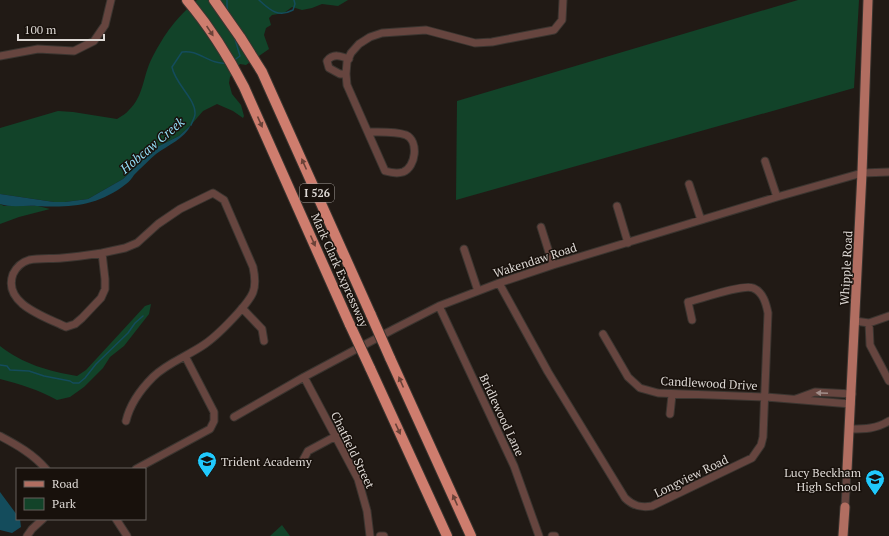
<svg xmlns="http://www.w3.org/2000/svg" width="889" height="536" font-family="'PT Serif',serif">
  <rect width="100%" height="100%" fill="#211a15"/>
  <path fill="#124329" d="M197,0H348L338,6L322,4L312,8L302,10L292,7L284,13L272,15L269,18L271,25L266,28L264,35L269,49L246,65L240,64L230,77L229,83L232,94L241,105L244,116L243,118L233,111L217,104L203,111L191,125L179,136L157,147L123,179L88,199L65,202H54L0,194V128L58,111L73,112L117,119C121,116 126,114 129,110C144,96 143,75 152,58C165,33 176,18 197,0Z
    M798,0H859L854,88L456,200L457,101Z
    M0,204L4,206H38L50,209L19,217L0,224Z
    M151,304L149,314L124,346L110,357L103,368L84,387L70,397L57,400C39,390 20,384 0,379V346C23,364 48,371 77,376L86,370L145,306Z
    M282,525L290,536H270Z"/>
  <path fill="#144c5c" d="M191,125C184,139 168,145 156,154C149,160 141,168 134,175C132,178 129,182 126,184C98,206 70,208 37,206C25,205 11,208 0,204V194L54,202H65L88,199L123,179L157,147L179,136Z
    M0,492L17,515V519H20L21,527L12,533L0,530Z"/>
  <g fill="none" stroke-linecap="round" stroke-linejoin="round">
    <path stroke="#144c5c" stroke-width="1.5" d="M227,0V6L228,12
      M259,0C270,10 278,18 293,10L295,4L294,0
      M233,61L240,56L235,39
      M191,125C192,122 195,117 195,114C196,99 175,84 172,67L182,52C198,49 210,65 226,63
      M0,365L7,366L10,370L29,371L44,376L70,381L73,383H79L85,378L96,364L128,333L135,323L143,316"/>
    <g stroke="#3b3530" stroke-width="9">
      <path id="minor" d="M0,56L38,49L74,51L94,41L105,25L111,0
        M346,74H340L329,68L327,61C333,53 341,56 349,59
        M368,132C380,132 395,131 406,135C419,141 416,167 403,172C397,174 392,173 385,171L347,85L346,74L347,62L351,53L359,44L370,37L382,33L426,30L475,43L492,42L554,30L562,20L563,0
        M765,161L777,197
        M689,184L701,220
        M617,206L628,243
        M541,227L553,265
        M464,249L478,291
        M102,253L125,248L137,243L158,224L180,209L213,193L224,200L253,267C258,290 253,296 238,313C227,325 218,335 205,344C188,356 167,363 153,377C140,390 130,404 126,421
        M102,253L105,279V289L101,298L82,318L75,324L66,327C46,317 2,304 13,274C16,268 22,262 29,260C39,258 52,259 62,258C76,257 89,255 102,253Z
        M499,283L548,372L625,498C633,506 641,508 652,506L752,458L761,445L763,437L768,313C766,303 763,292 753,288C742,284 701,299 688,302L692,320
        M439,306L514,466L539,536
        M242,308L262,329L264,341
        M855,321L869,323L870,345L889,381
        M869,323L889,316
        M603,334L628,377L640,388L658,393L766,397L851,404
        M304,377L358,479L367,511L370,536
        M796,399L815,392L852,394
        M670,414L672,395
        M234,417L304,377L394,329L439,306L499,283L553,265L777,197L862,173L889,172
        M850,429C865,429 876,429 889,421
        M0,436C17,445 33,454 46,469
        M302,462L308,451L336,436
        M136,469L210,429L214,421V412L185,356
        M845,507L847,470
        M116,519L127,536
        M27,536L32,529L43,519
        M380,536H384
        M552,536H555"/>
    </g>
    <g stroke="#3b3530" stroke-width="11">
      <path id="major" d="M847,470L862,173L868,0
        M843,536L845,507"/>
    </g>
    <g stroke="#3b3530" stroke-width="12">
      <path id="highway" d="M187,0C209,26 228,56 244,87L350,325
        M214,0L240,37L262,72L371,315
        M390,358L471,536
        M370,368L447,536"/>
    </g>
    <use href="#minor" stroke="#66453f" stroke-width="7"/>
    <use href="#major" stroke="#b16e61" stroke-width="9"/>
    <use href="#highway" stroke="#ce7d6e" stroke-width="10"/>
    <g stroke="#3b3530" stroke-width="12" stroke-linecap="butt">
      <path id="highway-bridge" d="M371,315L390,358
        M350,325L370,368"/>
    </g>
    <use href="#highway-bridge" stroke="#ce7d6e" stroke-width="10"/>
  </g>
  <defs><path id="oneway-solid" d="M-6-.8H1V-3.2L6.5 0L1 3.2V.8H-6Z"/></defs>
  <g fill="#6a4238">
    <use href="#oneway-solid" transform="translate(210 31) rotate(56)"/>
    <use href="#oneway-solid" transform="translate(260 122) rotate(66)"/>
    <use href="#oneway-solid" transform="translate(304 164) rotate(-114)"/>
    <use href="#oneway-solid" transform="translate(313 241) rotate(66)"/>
    <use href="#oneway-solid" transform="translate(401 382) rotate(-114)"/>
    <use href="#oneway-solid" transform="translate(398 429) rotate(65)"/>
    <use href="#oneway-solid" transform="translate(455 500) rotate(-114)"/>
  </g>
  <use fill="#a28e8a" href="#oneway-solid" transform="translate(822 393) rotate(-177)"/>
  <defs>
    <g id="school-pin" transform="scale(1)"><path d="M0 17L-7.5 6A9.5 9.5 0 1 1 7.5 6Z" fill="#20c9fd" stroke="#18110c"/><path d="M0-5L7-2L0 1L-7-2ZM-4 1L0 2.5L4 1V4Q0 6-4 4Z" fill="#111"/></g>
  </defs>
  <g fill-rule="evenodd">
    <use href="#school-pin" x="207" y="461"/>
    <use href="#school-pin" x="875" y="479"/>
  </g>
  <g text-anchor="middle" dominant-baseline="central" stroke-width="3" stroke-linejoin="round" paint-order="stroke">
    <rect fill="#18110c" stroke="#a29c98" stroke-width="1" x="300" y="184" width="34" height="18" rx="3"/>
    <g font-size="11" font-weight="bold" fill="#ddd8d4">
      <text x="317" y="193">I 526</text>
    </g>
    <g font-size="12" fill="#ddd8d4" stroke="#18110c">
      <text transform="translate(535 260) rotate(-18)">Wakendaw Road</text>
      <text transform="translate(846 268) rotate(-87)">Whipple Road</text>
      <text transform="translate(340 270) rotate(66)">Mark Clark Expressway</text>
      <text transform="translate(709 383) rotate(3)">Candlewood Drive</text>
      <text transform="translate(502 415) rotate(65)">Bridlewood Lane</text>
      <text transform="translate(353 450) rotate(64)">Chatfield Street</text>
      <text transform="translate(691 476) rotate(-26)">Longview Road</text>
    </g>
    <g font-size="12" fill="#ddd8d4" stroke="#18110c" text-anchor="start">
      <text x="221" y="461">Trident Academy</text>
      <text x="861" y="472" text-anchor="end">Lucy Beckham<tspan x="861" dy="14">High School</tspan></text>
    </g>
    <g font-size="13" font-style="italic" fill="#92dbf4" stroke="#18110c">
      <text transform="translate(152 145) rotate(-40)">Hobcaw Creek</text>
    </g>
  </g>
  <rect x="16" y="468" width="130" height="52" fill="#18110c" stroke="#67615c"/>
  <rect x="24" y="481" width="20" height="6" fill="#b16e61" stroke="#67615c"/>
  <text x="52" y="488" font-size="12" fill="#ddd8d4">Road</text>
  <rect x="24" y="498" width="20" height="12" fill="#124329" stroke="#67615c"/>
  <text x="52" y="508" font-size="12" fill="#ddd8d4">Park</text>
  <path d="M18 34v6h86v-6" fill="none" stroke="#ddd8d4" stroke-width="2"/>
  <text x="24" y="34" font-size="12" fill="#ddd8d4" stroke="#18110c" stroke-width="3" paint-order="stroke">100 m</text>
</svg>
